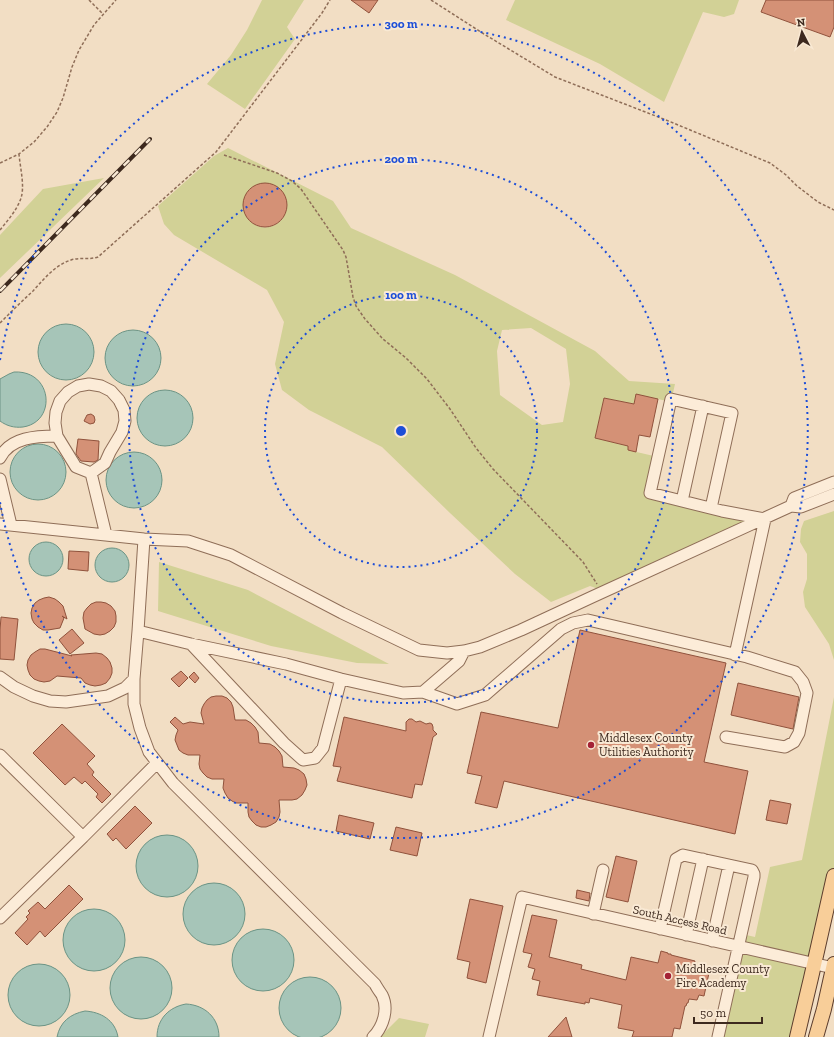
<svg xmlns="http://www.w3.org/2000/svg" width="834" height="1037" font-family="'Zilla Slab',serif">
  <rect width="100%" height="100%" fill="#f2dec4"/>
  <path fill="#d2d196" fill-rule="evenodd" d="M262,0H304L287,27L295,39L245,109L207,84L231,55L247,30Z
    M515,0H739L734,14L724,17L703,12L664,102L600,64L506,20Z
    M228,148L333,201L351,228L455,275L595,351L629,381L675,384L671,402L658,399L634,404L604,398L595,438L628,446V450L658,457L650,493L765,519L604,591L590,586L551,602L515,574L450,513L382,447L309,410L282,390L275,364L284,322L267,290L174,235L164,224L158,206L214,156ZM262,184C278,184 293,196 285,214C283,219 280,222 275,225C249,238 227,196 262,184ZM531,328L566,349L570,384L563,422L542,425L500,395L497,351L502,330Z
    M104,178L0,278V235L43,189Z
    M834,511V660L829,644L805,607L803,592L807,579V554L800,542L801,529L804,521Z
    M159,562L248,590L389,664L357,663L271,646L158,611Z
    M834,697V876L797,1037H718L742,934L755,937L770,867L802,860Z
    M399,1018L429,1024L425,1037H380Z"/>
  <path fill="#a6c5b8" stroke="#6c9485" d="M38 352a28 28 0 1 1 56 0a28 28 0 1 1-56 0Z
    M105 358a28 28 0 1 1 56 0a28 28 0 1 1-56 0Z
    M14,372C53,370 57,422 23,427C14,428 7,426 0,421V379L9,374Z
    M137 418a28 28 0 1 1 56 0a28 28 0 1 1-56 0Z
    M10 472a28 28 0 1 1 56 0a28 28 0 1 1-56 0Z
    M106 480a28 28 0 1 1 56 0a28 28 0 1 1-56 0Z
    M29 559a17 17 0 1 1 34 0a17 17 0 1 1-34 0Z
    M95 565a17 17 0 1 1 34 0a17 17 0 1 1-34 0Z
    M136 866a31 31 0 1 1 62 0a31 31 0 1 1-62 0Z
    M183 914a31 31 0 1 1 62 0a31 31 0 1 1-62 0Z
    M63 940a31 31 0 1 1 62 0a31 31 0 1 1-62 0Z
    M232 960a31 31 0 1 1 62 0a31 31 0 1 1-62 0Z
    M110 988a31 31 0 1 1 62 0a31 31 0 1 1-62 0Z
    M8 995a31 31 0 1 1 62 0a31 31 0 1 1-62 0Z
    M279 1008a31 31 0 1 1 62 0a31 31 0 1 1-62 0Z
    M186,1004C205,1005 219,1018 219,1037H157C157,1019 169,1007 186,1004Z
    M85,1011C101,1012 115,1020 118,1037H57C60,1022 70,1014 85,1011Z"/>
  <path fill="#d49176" stroke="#90523c" d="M351,0H378L369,13Z
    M766,0H834V27L830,37L761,12Z
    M243 205a22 22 0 1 1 44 0a22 22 0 1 1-44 0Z
    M636,394L658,399L650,437L639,435L636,452L628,450V446L595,438L604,398L634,404Z
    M91,414L94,416L95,420L94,423L90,424L84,421L87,415Z
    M78,439L99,441L98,460L94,462L81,461L76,454Z
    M69,551L89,552L88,571L68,569Z
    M49,597L55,599L59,602L63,606L67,619L62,616L64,618L60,628L48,630H43L38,627L34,623L32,619L31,613L32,608L35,603L39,600L44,598Z
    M96,602H101L106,603L111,606L115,611L116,616V622L114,627L110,631L105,634L100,635L94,634L85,629L83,618L84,612L87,608L91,604Z
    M1,617L18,619L14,660L0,659V630Z
    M72,629L84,643L70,654L59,640Z
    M580,630L726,663L704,762L748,771L735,834L504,781L497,808L475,803L482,776L467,773L481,712L558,728Z
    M40,649H45L72,656L71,655L96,653L102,654L107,658L110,662L112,668V673L110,678L106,683L101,685L95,686L90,685L85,683L81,678L57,676L50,681L44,682L39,681L34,679L30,675L28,670L27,665L28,660L31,655L35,652Z
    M181,671L188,678L179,687L171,679Z
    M194,672L199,678L195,683L189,677Z
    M738,683L799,697L793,729L731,715Z
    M216,696H222L227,698L231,702L233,707L235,720H246L251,723L255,727L258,732L259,743L270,744L275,747L279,751L282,756L283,767L294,768L299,770L304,774L306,779L307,785L305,790L302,795L297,799L292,800H279L280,812L279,817L276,822L271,825L266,827H261L256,825L252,821L249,817L248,812V803H236L232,801L228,798L225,793L223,788L224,779H212L207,777L203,773L200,769L199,764L200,755H188L183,753L179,750L175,740L176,735L178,730L170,722L175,717L183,724L190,722L204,724L201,713L202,708L204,704L207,700L211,697Z
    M344,717L406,731V722L409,719H412L416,722L420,721L426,724L430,723L432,724L433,727V730L437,734L433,737L422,785L415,784L412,798L337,781L341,767L333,766Z
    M62,724L95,756L87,764L94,772L92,775L111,794L102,803L96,797L98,794L85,781L82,784L74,777L65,785L33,753Z
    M770,800L791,804L787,824L766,820Z
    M135,806L152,823L126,849L116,838L113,841L107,834Z
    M339,815L374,823L370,839L336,831Z
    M396,827L422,833L417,856L390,850Z
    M616,856L637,861L628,902L606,897Z
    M69,885L83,899L45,937L40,931L27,945L15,933L28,919L26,917L30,913L28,911L38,902L45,909Z
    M577,890L590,893L589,901L576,898Z
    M470,899L503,906L486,983L467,978L470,962L457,959Z
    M532,915L557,920L549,957L582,965L581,969L626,980L631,957L658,963L661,951L668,953V954H671V955L695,961L693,969L709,973L704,996L699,995L697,1000L689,999L688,1003H687L686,1006H685L680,1029L674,1028L672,1037H632L634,1031L618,1028L622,1005L590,998L589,1003L585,1002V1004L537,995L540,981L532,979L535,969L528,967L532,954L523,952Z
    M566,1017L572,1037H548Z"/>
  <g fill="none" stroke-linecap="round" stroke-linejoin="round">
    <g stroke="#8f6e58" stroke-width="13">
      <path id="minor" d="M89,384L101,386L111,391L119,400L124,410L125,421L122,432L110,452L105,463L91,473L76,467L57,436L55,423L56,412L60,401L68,392L78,386Z
        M0,458C10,437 37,436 57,436
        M91,473L106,535
        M0,479L11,525
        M834,482L794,498L791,506L801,507L834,494
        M682,501L703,406
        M711,508L732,413L671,399L650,493L722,511L765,519L735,655
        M0,524L144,539L188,541L231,555L342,613L419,650L447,653L464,651L480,647L521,630L592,597L791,506
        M144,539L138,631L191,644L286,664L341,679L403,693L423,692L459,661L464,651
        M191,644L284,743L303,760L315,758L323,748L341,679
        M0,677L14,687L33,696L50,701L66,702L108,696L125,688L134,679L138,631
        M134,679V704L140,728L149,752L173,783L375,984C377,988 380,992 382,995C389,1009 383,1027 373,1037
        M423,692L457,704L485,695L561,629L573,623L588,620L747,657L795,672L803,682L807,693L799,733L794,742L785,747L726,737
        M0,755L83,837L0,918
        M83,837L157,763
        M593,914L603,870
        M660,929L676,859L683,855L752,870L754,874V877L718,1037
        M686,935L703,859
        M712,941L729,865
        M489,1037L522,897L833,968"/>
    </g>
    <g stroke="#5c3d2d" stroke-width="16">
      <path id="major" d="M797,1037L811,978L834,876
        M816,1037L824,1009L834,964"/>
    </g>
    <path stroke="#8f6e58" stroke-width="1.5" stroke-dasharray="3 2" stroke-linecap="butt" d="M89,0L103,14
      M431,0L484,34L555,77L666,120L770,163L786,175L797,186L818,202L834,210
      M224,155L277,173L292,181L301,189L343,250L346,257L353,297L356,306L365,319L383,339L406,358L427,379L450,409L476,448L493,469L583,562L597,584
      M0,163L19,154L34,142L47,127L57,112L63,98L72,67L79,50L94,25L116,0
      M0,230C8,220 17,210 21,198C25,186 20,167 19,154
      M0,323C11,312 22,301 33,291C44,279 55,265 71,260C80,257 89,260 98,257L216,152L322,13L330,0"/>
    <use href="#minor" stroke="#fcecd8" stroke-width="11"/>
    <use href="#major" stroke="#f8ce99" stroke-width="14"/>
    <g stroke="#3d291e" stroke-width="4">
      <path id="rail" d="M0,291L150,139"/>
    </g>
    <use href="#rail" stroke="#f9e9d4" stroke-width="2.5" stroke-dasharray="8" stroke-linecap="butt"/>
  </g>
  <g fill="none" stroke="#1d4ed8" stroke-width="2" stroke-dasharray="2 4">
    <circle cx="401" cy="431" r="136"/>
    <circle cx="401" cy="431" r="272"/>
    <path d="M0 360A407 407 0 1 1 0 502"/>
  </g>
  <g fill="#a42235" stroke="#f9e9d4" stroke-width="1.5">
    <circle cx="591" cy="745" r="4"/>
    <circle cx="668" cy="976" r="4"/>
  </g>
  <g text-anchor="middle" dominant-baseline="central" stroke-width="4" stroke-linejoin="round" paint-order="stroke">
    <g font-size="12" fill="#3d291e" stroke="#f9e9d4" text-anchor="start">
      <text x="599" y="738">Middlesex County<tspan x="599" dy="14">Utilities Authority</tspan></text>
      <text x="676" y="969">Middlesex County<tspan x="676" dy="14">Fire Academy</tspan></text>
    </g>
    <g font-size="12" fill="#3d291e" stroke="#f9e9d4">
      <text transform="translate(680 920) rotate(13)">South Access Road</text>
    </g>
  </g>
  <circle cx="401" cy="431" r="6" fill="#1d4ed8" stroke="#f9e9d4" stroke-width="2"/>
  <g font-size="12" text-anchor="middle" font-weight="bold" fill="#1d4ed8" stroke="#f9e9d4" stroke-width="4" stroke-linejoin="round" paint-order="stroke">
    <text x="401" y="28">300 m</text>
    <text x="401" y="163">200 m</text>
    <text x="401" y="299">100 m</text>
  </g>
  <g transform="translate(802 32) rotate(354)" stroke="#f9e9d4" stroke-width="3" paint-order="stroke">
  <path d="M0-3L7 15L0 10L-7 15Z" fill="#3d291e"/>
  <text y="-6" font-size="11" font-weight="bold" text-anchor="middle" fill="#3d291e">N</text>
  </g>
  <path d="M694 1017v6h68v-6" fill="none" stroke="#3d291e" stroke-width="2"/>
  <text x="700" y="1017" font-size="12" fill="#3d291e" stroke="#f9e9d4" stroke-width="3" paint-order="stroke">50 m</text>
</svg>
